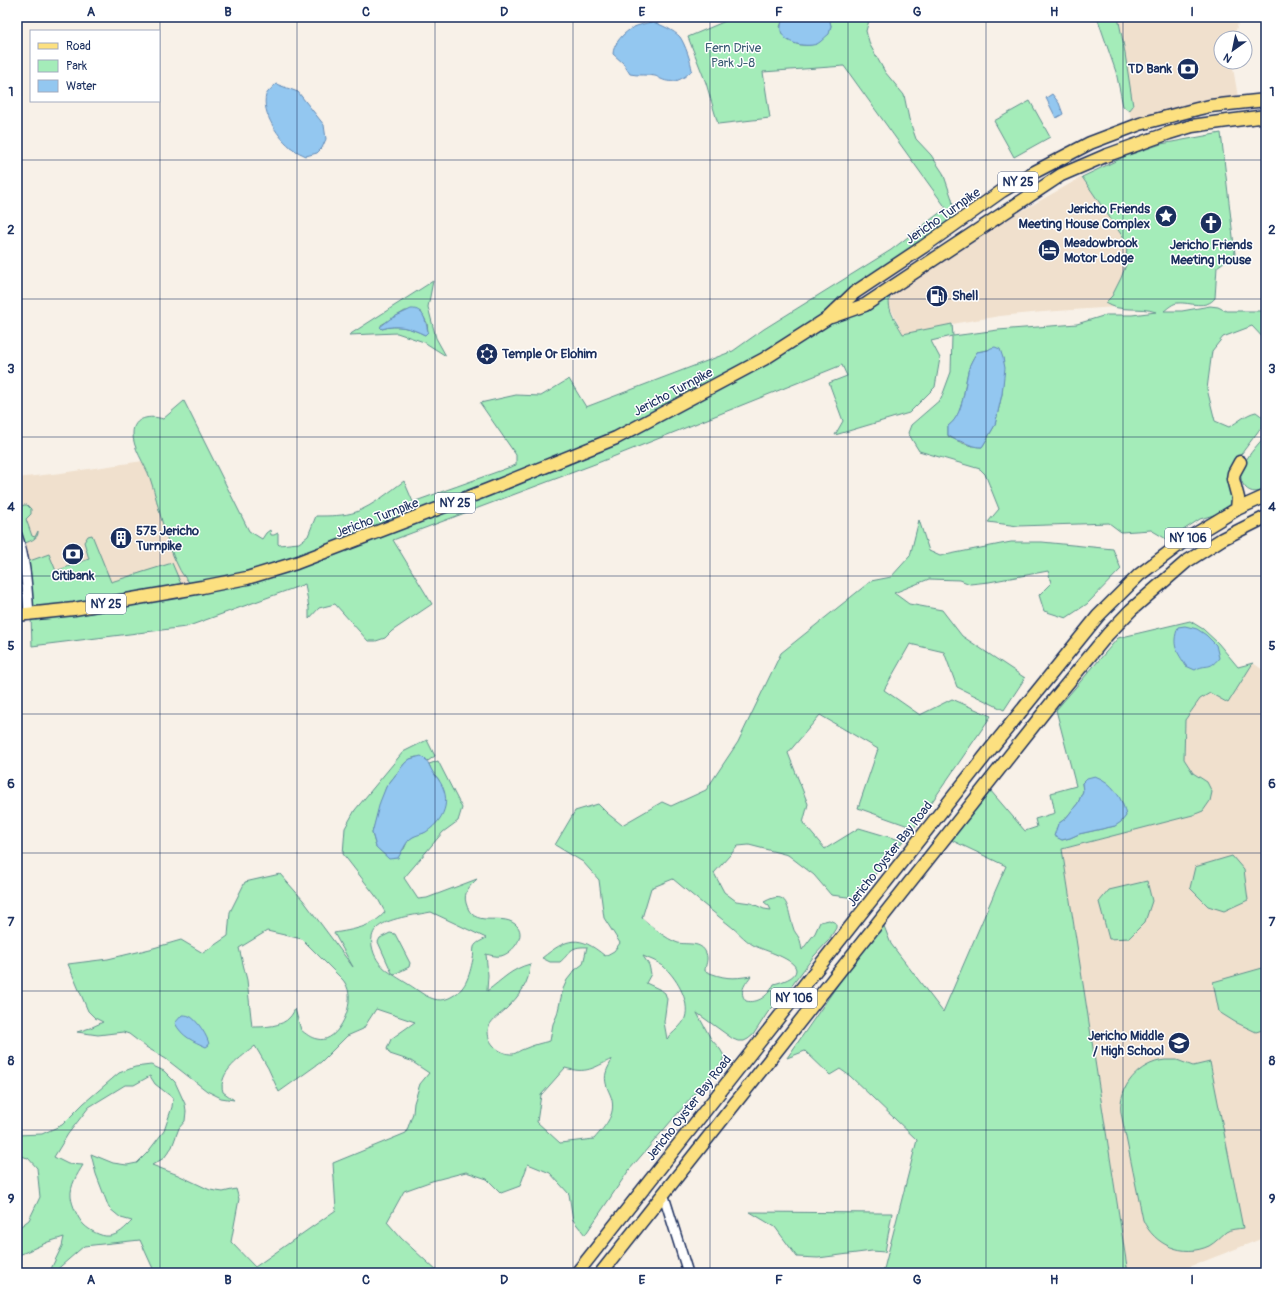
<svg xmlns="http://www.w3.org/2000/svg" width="1283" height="1290" font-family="Pangolin,sans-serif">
  <rect width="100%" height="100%" fill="#f8f1e8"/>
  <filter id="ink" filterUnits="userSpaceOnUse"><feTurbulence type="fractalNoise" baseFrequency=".025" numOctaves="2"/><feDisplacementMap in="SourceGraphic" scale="8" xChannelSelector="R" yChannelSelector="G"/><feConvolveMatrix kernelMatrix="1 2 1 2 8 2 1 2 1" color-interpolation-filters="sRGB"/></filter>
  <g filter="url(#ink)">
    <path fill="#f0e0cd" d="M1118,17H1240L1236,30L1234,38H1221V62H1232L1238,97L1133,123L1129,111L1133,106L1124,47Z
      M1082,177L1127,243L1126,265L1116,292V307L1043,312L1000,316L963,322L903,334L890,307V296L897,285L951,251Z
      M143,461L150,478L179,569L194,588L17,613V560L23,559L17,535V478L61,473Z
      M1253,663L1266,672V1237L1174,1273H1128L1062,849L1193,815L1207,782L1193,773L1184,759L1185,720L1200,699L1210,692L1228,703Z"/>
    <path fill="#a4ecb9" stroke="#608e8c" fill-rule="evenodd" d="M735,17H784L780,27C784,31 788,39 792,42C800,47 816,47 822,39C826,35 828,30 831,26L829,17H870L866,31L870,45L885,72L904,95L909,119L916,139L931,155L943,173L952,199L955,219L829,318L897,285C895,288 891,293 890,297C886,309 897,323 903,334L952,324L953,336L998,330L1077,324L1106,315H1132L1156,312C1140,306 1120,313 1105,303L1112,296L1121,278L1126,265L1127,243L1082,177L1126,156L1161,144L1221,133L1235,254L1217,267L1215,298C1206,310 1190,302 1178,303C1173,303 1168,308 1164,311H1182L1210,306L1218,307L1226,311H1266V341L1252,326L1223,337L1212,351L1207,389L1215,421L1229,427C1238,422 1246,414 1256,412L1264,418L1265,422L1239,457L1235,496L1231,505L1217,514L1200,519L1168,540L1151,530L1121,532L1109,523L1018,526L988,522L999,509L985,474L980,469L919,451L908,433L911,425L941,399L951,372L952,336L931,341L940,358L935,387L909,413L835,435L843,421L829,383L847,376L842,365L595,464L393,540L432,604L392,631L385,638L376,641H368L335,604L319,608L309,619V608L305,584L186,627L32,646L31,616L29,614L24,563L49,554L56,571L89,559L84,542L88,536L92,535L111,582L172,563L184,591L194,588C189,582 182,575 179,568C164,540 160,508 150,478C145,464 132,447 133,433C133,417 151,415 163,419L184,401L249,531L262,539L266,533L270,530L271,535H274L278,533V544L279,545L299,543L308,536L316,516C329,516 344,516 356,512C374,505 389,492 404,481L413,502L516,465V455L480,403L516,395L541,396L569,379L586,407L733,351L764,329L891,250L946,208L844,66L763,72L770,118L718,124L706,83L688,37ZM988,350L1003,358L1004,368L1002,394L995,425L984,444L982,447C970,447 959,442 948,436V426C965,414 963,387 969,368C970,363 974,357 977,352Z
      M1097,17H1118L1124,47L1133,106L1129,111L1123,106L1116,72Z
      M1030,101L1050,137L1014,157L994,121Z
      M433,281L428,307L436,338L446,356L424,342L397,333L349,335ZM405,311L421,312L427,323L428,332L425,335C411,328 397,324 382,329L381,325Z
      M1266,435V490C1259,492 1251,494 1245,487C1231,471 1256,447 1266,435Z
      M24,505H27L31,509V514L26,519L32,536L35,537L38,531C39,540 28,541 21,545L17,535V508Z
      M919,520L929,551L940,556L1011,542H1042L1113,549L1121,569L1087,604L1066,618L1044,611L1039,595L1051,583L1048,571L989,582L970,584L960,580L929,579L894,593L909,604L942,610L962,636L1025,678L1004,710L957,687L944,652L910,644L884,690L920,715L952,699L991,716L914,828L858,808L878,749L820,715L788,753L808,804L803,823L825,849L859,828L903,841L855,898L831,895L814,875L788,855L749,845L738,846L714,873L724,892L736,901L751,903L764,909L771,910L769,906L764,902C789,888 787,909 793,927C794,932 797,934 799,938C801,941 801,946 802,950L815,933L820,922L829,920L836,923V928L828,941L814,956L784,996L768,1012L753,1035L748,1039L744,1041H738L733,1039L697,1013L711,1039L720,1049L723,1054L724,1056L722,1062L629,1170L585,1235L573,1220L569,1194L550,1173L528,1164L520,1186L501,1193L487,1179L466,1172L432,1181L404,1191L387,1222L401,1238L439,1273H155L140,1240L84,1246L53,1273H49L62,1246L64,1237L48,1242L17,1256V1229L29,1220L40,1197L37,1168L28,1158L17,1155V1135L42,1134L62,1125L84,1103L119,1073L135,1067L151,1065L164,1071L175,1082L185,1104L186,1111L185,1121L179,1128L172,1147L164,1158L152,1165L178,1175L210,1190L223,1192L236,1189L239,1199L231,1242L255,1267L336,1210L333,1163L406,1133L413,1113L414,1103L420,1084L429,1073L411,1061L390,1054L387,1049L391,1039L415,1022L376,1009L363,1029L347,1036L321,1062L279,1092L268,1068L255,1046C242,1057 217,1072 223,1092L234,1100L221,1098L207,1091L166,1059L146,1047L129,1034L123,1032L98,1035L77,1032L90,1028L103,1022L95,1018L88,1011L68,964L108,959L150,949L181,940L203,953L228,936L230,912L245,882L280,874L303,900L353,967L334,933C352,930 373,927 385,912L378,899L343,854L345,828L355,810L403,752L427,740L435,756L428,761L426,759L416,757L410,759L405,763L386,787L372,833L376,847L389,858L404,849L408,840L416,835L424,833L439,780L431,770L429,764L438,761L462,808L458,821L443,832L404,878L418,899L427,898L477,879C470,886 463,892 466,903C473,930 500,912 515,924C528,934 513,953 501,956C496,957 490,955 486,954L488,975L487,991C502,980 511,969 530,964C530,983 519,996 506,1009C500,1015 493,1018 489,1026C484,1041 499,1055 513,1054C517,1053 520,1050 524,1049C533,1045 541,1043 550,1041L553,1024L557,1015L563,989L567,980L575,970L583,964L587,947C569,946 571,953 560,962H550L542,958C567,938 579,934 605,956L614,951L620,943L604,918L599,880L583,862L555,845L575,811L598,804L607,813L622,825L662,802L671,806L706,790L738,742L781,653L871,581L891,577L910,556ZM673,879C693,896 713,912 733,928C740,934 747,942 755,946C763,950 796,959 796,970C796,978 781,982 774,984C769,995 758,1004 746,1001C738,992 745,984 751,976C732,979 724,979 705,971C705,965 709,960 706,953C701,941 688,945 678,943C666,939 652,927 642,918L651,888ZM431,912L486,938C482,941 476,942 474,947C473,951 474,956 473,959C469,977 466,990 449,998C433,1005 420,991 408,984C391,973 376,967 372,946C371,940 372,933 376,929C386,918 416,915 431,912ZM267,931L302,939L343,980C347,985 350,993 349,1000C349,1015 335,1044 317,1039C311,1038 306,1034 301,1030L295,1009C294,1011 292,1015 290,1017C282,1027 264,1027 252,1027L247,980L239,948ZM643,956C649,959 657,961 663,966C675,976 691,1001 685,1018C683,1025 672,1033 667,1039L664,1022L667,999L665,993L661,990L646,983L651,974L649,965ZM612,1059C611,1063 607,1068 606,1073C604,1080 607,1088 610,1094C618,1113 606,1125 594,1139L560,1143L537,1122L541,1095L565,1068C587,1074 593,1068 612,1059ZM150,1076L155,1084L173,1098L172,1107L164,1131L147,1153L137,1163L127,1165L113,1163L91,1154L96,1174L109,1208L121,1218L132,1221C125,1228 119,1235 109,1236C101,1237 89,1230 84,1225C78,1219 72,1205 71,1197C70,1185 77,1175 83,1165L68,1164L54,1157L68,1134L89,1107L125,1085H134Z
      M1190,621L1203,629L1218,643L1238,667L1253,663L1228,703L1210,693L1200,699L1185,720L1184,759L1193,773L1207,782L1212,792L1210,801L1203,811L1193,815L1062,849L1128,1273H883L917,1140L850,1076L840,1069L830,1075L805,1051L787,1058L882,921L891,944L943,1012L1006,866L949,839L990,790L1025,831L1037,827L1035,819L1055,813L1051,793L1076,786L1056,710L1118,638ZM1082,783L1115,826L1079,834L1070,838L1062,840L1055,836L1058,824L1066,818L1078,803L1083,791Z
      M1232,856L1244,870L1248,900L1224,911L1208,906L1190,888L1195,867Z
      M1147,881L1152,901L1145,922L1129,938L1109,939L1099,902L1109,890Z
      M390,933L395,934L410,963L409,967L395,974L392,973L378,942L380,938Z
      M1266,967V1029L1256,1032L1235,1022L1219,1012L1213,982Z
      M1165,1060H1177L1193,1066L1210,1062L1243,1228C1238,1229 1230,1229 1226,1232C1220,1237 1216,1242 1209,1246C1183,1258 1154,1245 1143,1220L1121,1113C1118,1086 1139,1063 1165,1060Z
      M750,1212L882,1213H892L885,1252L872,1251L818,1258L797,1257L775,1227Z"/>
    <path fill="#93c7f0" stroke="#638ab6" d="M784,17H829L831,26L829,34C825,37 821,42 817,44C805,48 778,43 781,26C781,23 783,20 784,17Z
      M652,22C660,24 675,31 680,37C685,44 691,62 692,70C684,79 673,85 661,79C657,78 659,77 655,76C647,74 638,76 630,74L623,63L613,54C613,44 624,32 634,27C639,25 646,23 652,22Z
      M276,84L298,92L324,125L326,139L322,148L317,153L306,156C302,154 297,152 293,149C279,139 261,113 266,95C268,91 273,87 276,84Z
      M1052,94L1059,103L1063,114L1056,118L1046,98Z
      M411,309C424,308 426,322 428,332L425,335C411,328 397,324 382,329L380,327L390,319Z
      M995,347L1000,349L1003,358L1005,368L1002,394L995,425L984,444L982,447C973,447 971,445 963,442C957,440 954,440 948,435V426C964,415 964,386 969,368C970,363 974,357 977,352L988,350L991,348Z
      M1185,626L1197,629L1206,635L1216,645L1219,658C1209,671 1206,663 1195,670L1186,666C1177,651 1171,646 1178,627Z
      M421,756C430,761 429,768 435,775C453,796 447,818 426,832C420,835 414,835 409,840C406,843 401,853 398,858L389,859L376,847L372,833L380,802L386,787L405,763L410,759Z
      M1095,776C1112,782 1123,798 1126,816L1121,822L1115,826L1079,834L1070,838L1062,840L1054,836L1058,824L1066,818L1078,803L1083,791L1082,783L1087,778Z
      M182,1015C184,1015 187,1015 189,1016C196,1018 209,1038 209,1045L206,1047C193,1041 182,1037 175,1023Z"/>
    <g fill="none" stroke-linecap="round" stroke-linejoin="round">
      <g stroke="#1b2f5e" stroke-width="12">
        <path id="tertiary" d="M17,535C26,561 27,588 29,615
          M663,1193L688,1273"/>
      </g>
      <g stroke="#1b2f5e" stroke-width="15">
        <path id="primary" d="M831,317L865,305L1061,175L1105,156L1169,133L1192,126L1220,122L1266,116
          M1237,509L1238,498L1233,479L1234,473L1240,462
          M17,615L74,609L202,587L247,578L296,563L487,490L616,438L764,359L828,318L854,293L923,247L1002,191L1029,175L1090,143L1140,124L1197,109L1210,106L1266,100
          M577,1273L993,746L1098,616L1139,575L1184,541L1237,509L1266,496
          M601,1273L1053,701L1108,634L1131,610L1186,562L1222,539L1266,517"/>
      </g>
      <use href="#tertiary" stroke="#fff" stroke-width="9"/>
      <use href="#primary" stroke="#fce080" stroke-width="12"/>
    </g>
  </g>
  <path fill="none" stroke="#1b2f5e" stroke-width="1" stroke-opacity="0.55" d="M160,17V1273M297,17V1273M435,17V1273M573,17V1273M710,17V1273M848,17V1273M986,17V1273M1123,17V1273M17,160H1266M17,299H1266M17,437H1266M17,576H1266M17,714H1266M17,853H1266M17,991H1266M17,1130H1266"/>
  <defs>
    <g id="bank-disc" transform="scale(1.15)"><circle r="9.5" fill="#1b2f5e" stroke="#fff"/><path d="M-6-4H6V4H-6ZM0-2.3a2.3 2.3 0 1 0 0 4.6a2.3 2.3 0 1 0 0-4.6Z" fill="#fff"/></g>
    <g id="sight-disc" transform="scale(1.15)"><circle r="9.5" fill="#1b2f5e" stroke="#fff"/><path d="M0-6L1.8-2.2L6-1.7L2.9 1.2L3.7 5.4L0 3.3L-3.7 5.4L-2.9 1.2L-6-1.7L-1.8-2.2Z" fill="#fff"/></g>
    <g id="church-disc" transform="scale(1.15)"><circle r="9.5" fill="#1b2f5e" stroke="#fff"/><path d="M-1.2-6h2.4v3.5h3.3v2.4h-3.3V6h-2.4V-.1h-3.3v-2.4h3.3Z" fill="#fff"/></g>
    <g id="hotel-disc" transform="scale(1.15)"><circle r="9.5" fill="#1b2f5e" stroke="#fff"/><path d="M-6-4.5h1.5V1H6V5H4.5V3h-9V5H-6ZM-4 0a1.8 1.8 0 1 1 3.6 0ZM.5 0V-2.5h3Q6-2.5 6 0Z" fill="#fff"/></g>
    <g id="fuel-disc" transform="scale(1.15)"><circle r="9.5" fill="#1b2f5e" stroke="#fff"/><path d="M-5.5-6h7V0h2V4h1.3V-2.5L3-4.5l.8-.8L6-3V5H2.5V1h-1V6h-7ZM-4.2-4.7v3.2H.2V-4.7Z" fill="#fff"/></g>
    <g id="synagogue-disc" transform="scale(1.15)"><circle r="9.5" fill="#1b2f5e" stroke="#fff"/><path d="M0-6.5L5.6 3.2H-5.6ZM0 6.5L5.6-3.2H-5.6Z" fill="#fff"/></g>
    <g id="building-disc" transform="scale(1.15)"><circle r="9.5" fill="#1b2f5e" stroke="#fff"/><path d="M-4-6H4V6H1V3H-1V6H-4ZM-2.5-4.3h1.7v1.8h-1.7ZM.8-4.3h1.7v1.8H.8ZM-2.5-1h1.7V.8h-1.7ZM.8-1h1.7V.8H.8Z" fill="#fff"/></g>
    <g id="school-disc" transform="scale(1.15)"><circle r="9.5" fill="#1b2f5e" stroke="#fff"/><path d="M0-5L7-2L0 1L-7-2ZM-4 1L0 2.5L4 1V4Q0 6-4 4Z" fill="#fff"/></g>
  </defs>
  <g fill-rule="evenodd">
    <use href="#bank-disc" x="1188" y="69"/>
    <use href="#sight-disc" x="1166" y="216"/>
    <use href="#church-disc" x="1211" y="223"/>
    <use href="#hotel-disc" x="1049" y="250"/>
    <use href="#fuel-disc" x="937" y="296"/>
    <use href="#synagogue-disc" x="487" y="354"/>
    <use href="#building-disc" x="121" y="538"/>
    <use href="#bank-disc" x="73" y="554"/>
    <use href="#school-disc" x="1179" y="1043"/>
  </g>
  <g text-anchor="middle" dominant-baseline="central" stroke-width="3" stroke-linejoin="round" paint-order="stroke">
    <g fill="#fff" stroke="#5f6d8e" stroke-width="1">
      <rect x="998" y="172" width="40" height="20" rx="3"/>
      <rect x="435" y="493" width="40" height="20" rx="3"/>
      <rect x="1165" y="528" width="46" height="20" rx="3"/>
      <rect x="86" y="594" width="40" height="20" rx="3"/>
      <rect x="771" y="988" width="46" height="20" rx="3"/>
    </g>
    <g font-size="12" font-weight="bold" fill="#1b2f5e">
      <text x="1018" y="182">NY 25</text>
      <text x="455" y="503">NY 25</text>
      <text x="1188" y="538">NY 106</text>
      <text x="106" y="604">NY 25</text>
      <text x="794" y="998">NY 106</text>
    </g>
    <g font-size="13" fill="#3d5e75" stroke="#fff">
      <text x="733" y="48">Fern Drive<tspan x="733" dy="15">Park J-8</tspan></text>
    </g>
    <g font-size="13" font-weight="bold" fill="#1b2f5e" stroke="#fff" text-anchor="start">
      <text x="1172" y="69" text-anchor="end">TD Bank</text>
      <text x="1150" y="209" text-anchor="end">Jericho Friends<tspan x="1150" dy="15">Meeting House Complex</tspan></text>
      <text x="1064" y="243">Meadowbrook<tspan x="1064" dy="15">Motor Lodge</tspan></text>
      <text x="1211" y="245" text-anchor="middle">Jericho Friends<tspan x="1211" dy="15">Meeting House</tspan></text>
      <text x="952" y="296">Shell</text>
      <text x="502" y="354">Temple Or Elohim</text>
      <text x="136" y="531">575 Jericho<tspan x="136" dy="15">Turnpike</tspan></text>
      <text x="73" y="576" text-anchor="middle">Citibank</text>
      <text x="1164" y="1036" text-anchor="end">Jericho Middle<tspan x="1164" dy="15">/ High School</tspan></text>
    </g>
    <g font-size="13" fill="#1b2f5e" stroke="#fff">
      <text transform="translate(943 216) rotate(-35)">Jericho Turnpike</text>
      <text transform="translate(673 392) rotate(-28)">Jericho Turnpike</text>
      <text transform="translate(377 518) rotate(-21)">Jericho Turnpike</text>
      <text transform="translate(890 854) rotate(-52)">Jericho Oyster Bay Road</text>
      <text transform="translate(689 1108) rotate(-52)">Jericho Oyster Bay Road</text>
    </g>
  </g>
  <rect width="1283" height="1290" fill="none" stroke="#fff" stroke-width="44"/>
  <rect x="30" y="30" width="130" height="72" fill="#ffffff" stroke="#a4acbf"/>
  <rect x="38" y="43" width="20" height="6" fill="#fce080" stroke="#a4acbf"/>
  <text x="66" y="50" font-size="12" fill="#1b2f5e">Road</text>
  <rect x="38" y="60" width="20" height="12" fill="#a4ecb9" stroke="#a4acbf"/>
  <text x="66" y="70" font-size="12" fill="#1b2f5e">Park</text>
  <rect x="38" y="80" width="20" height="12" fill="#93c7f0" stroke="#a4acbf"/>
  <text x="66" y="90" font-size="12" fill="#1b2f5e">Water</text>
  <g transform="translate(1233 50) rotate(213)"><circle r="19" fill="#ffffff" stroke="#a4acbf"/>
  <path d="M0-3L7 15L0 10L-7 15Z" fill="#1b2f5e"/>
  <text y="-6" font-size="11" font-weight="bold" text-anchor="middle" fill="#1b2f5e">N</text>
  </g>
  <rect x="22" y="22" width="1239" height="1246" fill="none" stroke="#1b2f5e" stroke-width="1.5"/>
  <g font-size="13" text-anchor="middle" font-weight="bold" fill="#1b2f5e">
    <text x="91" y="16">A</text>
    <text x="228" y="16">B</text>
    <text x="366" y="16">C</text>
    <text x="504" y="16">D</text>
    <text x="642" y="16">E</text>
    <text x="779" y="16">F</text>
    <text x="917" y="16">G</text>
    <text x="1054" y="16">H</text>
    <text x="1192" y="16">I</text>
    <text x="11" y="96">1</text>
    <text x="1272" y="96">1</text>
    <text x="11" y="234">2</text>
    <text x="1272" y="234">2</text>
    <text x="11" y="373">3</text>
    <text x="1272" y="373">3</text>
    <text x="11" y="511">4</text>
    <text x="1272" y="511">4</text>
    <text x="11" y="650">5</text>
    <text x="1272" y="650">5</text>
    <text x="11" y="788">6</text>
    <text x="1272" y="788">6</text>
    <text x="11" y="926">7</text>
    <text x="1272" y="926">7</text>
    <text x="11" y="1065">8</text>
    <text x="1272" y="1065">8</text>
    <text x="11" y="1203">9</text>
    <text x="1272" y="1203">9</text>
    <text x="91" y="1284">A</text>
    <text x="228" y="1284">B</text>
    <text x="366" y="1284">C</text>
    <text x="504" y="1284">D</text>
    <text x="642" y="1284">E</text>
    <text x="779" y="1284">F</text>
    <text x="917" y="1284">G</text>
    <text x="1054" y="1284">H</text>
    <text x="1192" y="1284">I</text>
  </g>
</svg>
